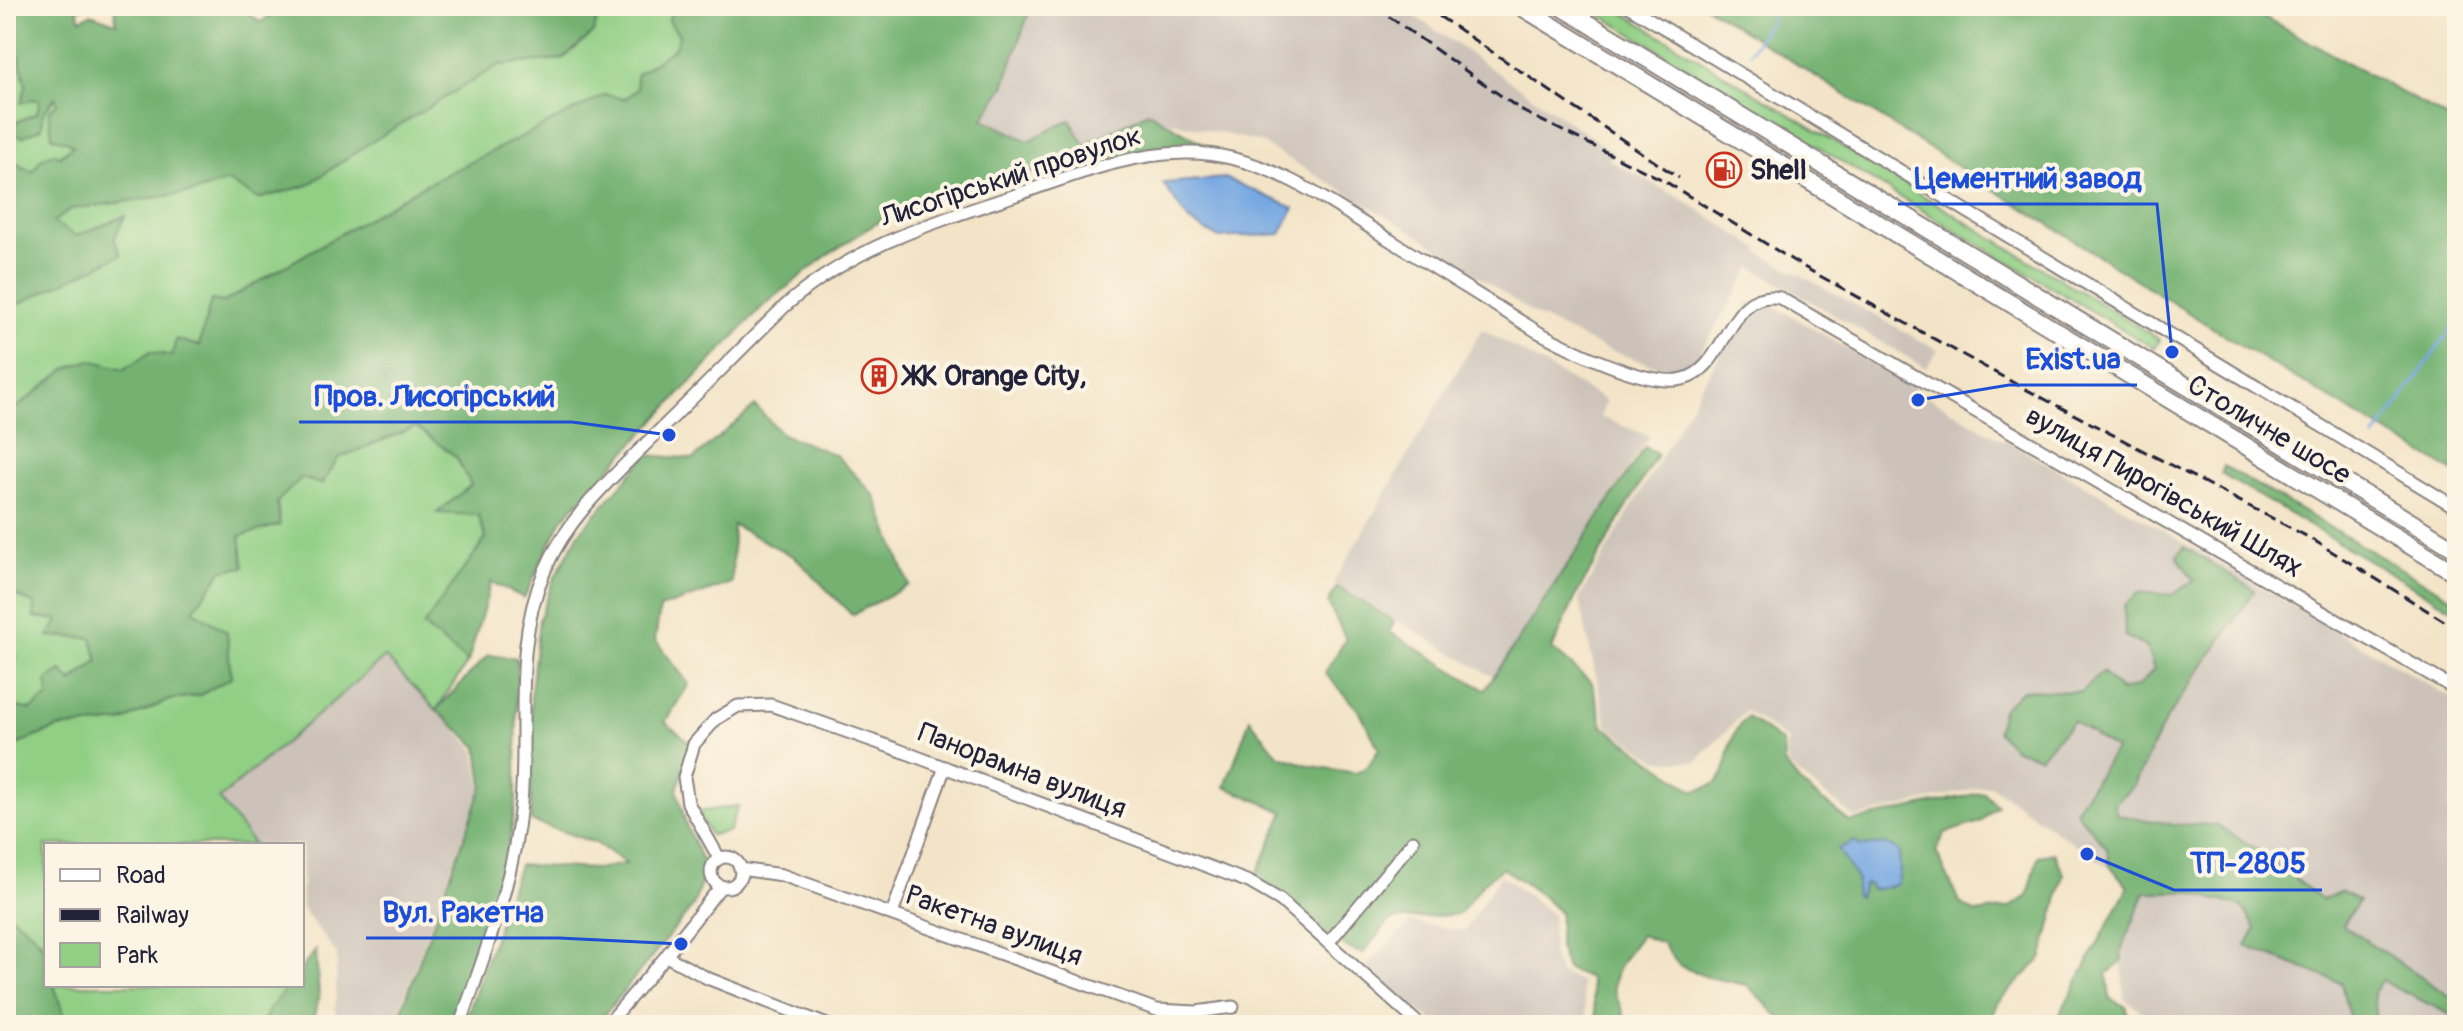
<svg xmlns="http://www.w3.org/2000/svg" width="2463" height="1031" font-family="Pangolin,sans-serif">
  <rect width="100%" height="100%" fill="#fcf5e5"/>
  <filter id="ink" filterUnits="userSpaceOnUse"><feTurbulence type="fractalNoise" baseFrequency=".0125" numOctaves="2"/><feDisplacementMap in="SourceGraphic" scale="16" xChannelSelector="R" yChannelSelector="G"/><feConvolveMatrix kernelMatrix="1 2 1 2 8 2 1 2 1" color-interpolation-filters="sRGB"/></filter>
  <filter id="wash" filterUnits="userSpaceOnUse"><feTurbulence type="fractalNoise" baseFrequency=".006" numOctaves="4" result="noise"/><feDisplacementMap in="SourceGraphic" scale="32" xChannelSelector="R" yChannelSelector="G"/><feGaussianBlur stdDeviation="1.8" result="paint"/><feColorMatrix in="noise" values="0 0 0 0 0 0 0 0 0 0 0 0 0 0 0 0 0 1.4 0 .05"/><feComposite in="paint" operator="in"/></filter>
  <g filter="url(#wash)">
    <rect width="100%" height="100%" fill="#f3e4c7"/>
    <path fill="#ccc2b9" d="M1010,6H1400L1613,152L1609,160L1685,201L1759,249L1758,252L1938,350L1926,368L1752,267L1697,358L1678,368L1653,365L1607,350L1537,316L1415,233L1260,142L1149,117L1029,168L937,193Z
      M1749,304L1773,305L2003,441L2005,439L2457,701V1025H2159L2124,998L2121,951L2144,892L1990,785L1854,818L1788,765L1786,747L1789,741L1746,711L1696,762L1657,760L1607,726L1579,599Z
      M1482,329L1606,401L1600,417L1649,436L1495,678L1333,583Z
      M385,657L475,750L481,786L395,1021L387,1018L385,1025H335L337,954L302,908V845H254L218,799Z
      M1501,875L1553,915L1552,954L1560,973L1581,982L1586,1014L1594,1025H1437L1366,967L1411,922L1464,931Z"/>
    <path fill="#91cf85" stroke="#5a7860" stroke-width="2" d="M601,6H672L669,21L680,35L675,48L636,75L637,89L624,99L605,95L421,187L224,302L211,300L200,347L172,356L151,352L125,369H66L16,408L6,409V310L120,255L114,238L125,217L76,237L52,222L71,209L195,192L228,181L258,199L308,185L363,147L499,65L563,59L593,33Z
      M1586,6H1612L2160,340L2154,348L1956,231Z
      M19,56L26,86L22,102L33,99L40,100L37,113L12,124L43,113L56,97L66,141L73,146L33,173L12,161H6V99L15,80L6,68Z
      M416,426L456,457L472,486L439,513L478,514L486,538L424,626L468,662L436,710L385,657L219,799L254,845H46V957L41,941L6,912V749L57,728L121,722L169,700L200,695L193,610L223,570L239,536L301,478L322,484L338,458Z
      M6,591L35,604L59,620L49,636L92,637L98,661L31,710L6,705V667L17,657L6,646Z
      M738,806L729,831L710,835L698,812Z
      M54,985H289L260,1025L66,1023Z"/>
    <path fill="#74b272" stroke="#4b6a56" stroke-width="2" d="M6,6H86L77,10L81,19L91,14L116,23L115,8L111,6H244L249,14L260,22L287,6H601L593,33L562,59L499,65L363,147L308,185L258,199L228,181L195,192L71,209L53,222L76,236L125,216L114,238L121,255L6,310V161H12L32,172L42,158L53,153L60,156L73,146L66,141L52,137L49,111L57,104L55,97L43,113L42,128L22,137L10,133L12,124L37,113L40,101L33,99L21,103L26,86L19,56L6,68Z
      M672,6H1031L1004,86L983,119L1028,141L1070,120L1085,145L1148,112L1202,143L1049,168L889,215L826,256L762,307L562,519L524,598L491,582L468,662L423,626L486,538L478,515L437,513L471,485L456,457L416,427L338,458L322,484L301,478L277,502L280,525L240,536L244,567L223,570L193,610L227,632L231,678L200,695L169,700L121,722L57,728L6,749V705L31,710L48,697L47,680L62,671L72,682L98,661L92,638L48,636L59,620L34,617L35,604L6,591V409L16,408L66,369L90,360L124,369L151,352L172,356L176,339L199,346L211,300L224,302L421,187L605,95L625,99L637,89L636,75L675,48L679,35L669,21Z
      M1705,6H2244L2457,123V474L2225,336Z
      M755,406L782,434L836,455L875,496L909,585L852,615L795,557L733,525L732,583L660,608L655,640L689,684L665,722L691,743L677,790L686,825L706,869L693,906L596,1025H464L519,865L596,869L626,864L596,843L531,821V692L539,620L554,579L579,533L647,455L693,459Z
      M1645,447L1657,454L1577,594L1552,649L1592,683L1603,726L1694,791C1734,784 1722,762 1735,733C1737,727 1743,722 1747,717L1783,743L1784,763L1801,784L1850,822L1984,792L1997,806L1980,822L1945,833L1936,851L1959,902L1976,913L2009,908L2028,896L2038,856L2054,853L2064,874L2042,958L1997,1003L1988,1025H1787L1747,985L1707,977L1680,966L1662,943L1641,935C1631,948 1613,970 1614,987C1615,1001 1626,1010 1625,1025H1602L1596,1016L1590,979L1567,969L1559,947L1560,913L1541,895L1503,868L1486,880L1459,914L1390,920L1363,953C1333,948 1281,899 1255,878L1284,812L1225,787L1250,719L1279,756L1312,766L1356,773L1368,766L1379,749L1360,712L1325,673L1346,639L1328,603L1337,587L1394,621L1390,632L1485,690Z
      M2224,466L2457,601V612L2221,474Z
      M2184,547L2255,590L2165,721L2134,785L2114,804L2117,815L2172,824L2216,825L2262,852L2322,900L2341,891L2359,901L2343,925L2457,1001V1018L2382,981L2373,992L2376,1025H2351L2341,983L2246,946L2256,928L2242,907L2190,892H2145L2121,951L2122,961L2107,974L2110,999L2127,1007V1025H2054L2128,887L2109,864L2107,848L2075,811L2115,749L2073,721L2040,757L2015,749L1997,732L2002,710L2022,690L2081,692L2102,672L2121,691L2140,685L2154,669L2146,647L2125,636L2124,606L2139,592L2172,595L2194,581L2177,556Z
      M488,655L517,658L516,801L503,881L449,1025H386L397,1023L483,785L478,747L436,710Z
      M6,912C42,941 46,937 46,985H54L66,1023L79,1025H6Z
      M316,950L319,998L311,1025H262L269,1010L289,985H302V968Z"/>
    <path fill="#77a8e2" stroke="#4c658e" stroke-width="2" d="M1225,178L1294,208L1281,234L1219,238L1189,221L1163,183Z
      M1855,841L1861,846C1875,846 1887,840 1899,852L1900,873L1897,885L1872,890L1870,885L1865,884L1858,897L1855,895L1857,879L1838,849Z"/>
    <g fill="none" stroke-linecap="round" stroke-linejoin="round">
      <path stroke="#77a8e2" stroke-width="3" d="M1750,52L1780,6
        M2374,438L2457,320"/>
    </g>
  </g>
  <g filter="url(#ink)">
    <g fill="none" stroke-linecap="round" stroke-linejoin="round">
      <g stroke="#8a8381" stroke-width="15">
        <path id="minor" d="M1628,6L2457,508
          M711 872a15 15 0 1 1 30 0a15 15 0 1 1-30 0Z
          M719,858L688,803L684,777L694,744L716,719L738,706L771,705L896,749L1249,882L1280,900L1420,1025
          M740,869L782,875L1157,1010L1196,1012L1233,1007
          M892,914L945,767
          M1328,943L1413,841
          M666,956L707,978L827,1025
          M460,1025C485,952 514,881 521,803C528,724 512,646 545,570C569,514 617,473 660,430C702,389 743,347 785,306C849,250 922,226 1001,200C1062,180 1125,152 1189,153C1265,153 1332,204 1393,242C1441,272 1489,302 1538,332C1570,349 1647,388 1683,379C1728,369 1727,287 1780,298L2457,690
          M607,1025L666,956L721,886"/>
      </g>
      <g stroke="#8a8381" stroke-width="20">
        <path id="highway" d="M1520,6L2457,574
          M1560,6L2457,550"/>
      </g>
      <use href="#minor" stroke="#fff" stroke-width="11"/>
      <use href="#highway" stroke="#fff" stroke-width="16"/>
      <path stroke="#22223b" stroke-width="3" stroke-dasharray="12 6" stroke-linecap="butt" d="M1225,6V7
        M1374,6L1524,112L1663,180L1802,266L2014,383L2310,538L2457,629
        M1424,6L1679,178"/>
    </g>
  </g>
  <defs>
    <g id="fuel-ring" transform="scale(1.8)"><circle r="9.5" fill="#fcf5e5" stroke="#c8321e" stroke-width="1.5"/><path d="M-5.5-6h7V0h2V4h1.3V-2.5L3-4.5l.8-.8L6-3V5H2.5V1h-1V6h-7ZM-4.2-4.7v3.2H.2V-4.7Z" fill="#c8321e"/></g>
    <g id="building-ring" transform="scale(1.8)"><circle r="9.5" fill="#fcf5e5" stroke="#c8321e" stroke-width="1.5"/><path d="M-4-6H4V6H1V3H-1V6H-4ZM-2.5-4.3h1.7v1.8h-1.7ZM.8-4.3h1.7v1.8H.8ZM-2.5-1h1.7V.8h-1.7ZM.8-1h1.7V.8H.8Z" fill="#c8321e"/></g>
  </defs>
  <g fill-rule="evenodd">
    <use href="#fuel-ring" x="1724" y="170"/>
    <use href="#building-ring" x="879" y="376"/>
  </g>
  <g text-anchor="middle" dominant-baseline="central" stroke-width="8" stroke-linejoin="round" paint-order="stroke">
    <g font-size="28" font-weight="bold" fill="#22223b" stroke="#fcf5e5" text-anchor="start">
      <text x="1750" y="170">Shell</text>
      <text x="905" y="376">ЖК Orange City,</text>
    </g>
    <g font-size="28" fill="#22223b" stroke="#fcf5e5">
      <text transform="translate(1011 177) rotate(-18)">Лисогірський провулок</text>
      <text transform="translate(2269 430) rotate(31)">Столичне шосе</text>
      <text transform="translate(2164 492) rotate(30)">вулиця Пирогівський Шлях</text>
      <text transform="translate(1022 771) rotate(21)">Панорамна вулиця</text>
      <text transform="translate(994 926) rotate(20)">Ракетна вулиця</text>
    </g>
  </g>
  <path fill="none" stroke="#1d4ed8" stroke-width="3" d="M2172 352L2157 204H1898M1918 400L2009 385H2137M669 435L572 422H299M2087 854L2174 890H2322M681 944L559 938H366"/>
  <g fill="#1d4ed8" stroke="#fcf5e5" stroke-width="3">
    <circle cx="2172" cy="352" r="8"/>
    <circle cx="1918" cy="400" r="8"/>
    <circle cx="669" cy="435" r="8"/>
    <circle cx="2087" cy="854" r="8"/>
    <circle cx="681" cy="944" r="8"/>
  </g>
  <g font-size="30" text-anchor="middle" font-weight="bold" fill="#1d4ed8" stroke="#fcf5e5" stroke-width="8" stroke-linejoin="round" paint-order="stroke">
    <text x="2028" y="188">Цементний завод</text>
    <text x="2073" y="369">Exist.ua</text>
    <text x="435" y="406">Пров. Лисогірський</text>
    <text x="2248" y="873">ТП-2805</text>
    <text x="463" y="922">Вул. Ракетна</text>
  </g>
  <rect width="2463" height="1031" fill="none" stroke="#fcf5e5" stroke-width="32"/>
  <rect x="44" y="843" width="260" height="144" fill="#fcf5e5" stroke="#a5a1a1" stroke-width="2"/>
  <rect x="60" y="869" width="40" height="12" fill="#ffffff" stroke="#a5a1a1" stroke-width="2"/>
  <text x="116" y="883" font-size="24" fill="#22223b">Road</text>
  <rect x="60" y="909" width="40" height="12" fill="#22223b" stroke="#a5a1a1" stroke-width="2"/>
  <text x="116" y="923" font-size="24" fill="#22223b">Railway</text>
  <rect x="60" y="943" width="40" height="24" fill="#91cf85" stroke="#a5a1a1" stroke-width="2"/>
  <text x="116" y="963" font-size="24" fill="#22223b">Park</text>
</svg>
